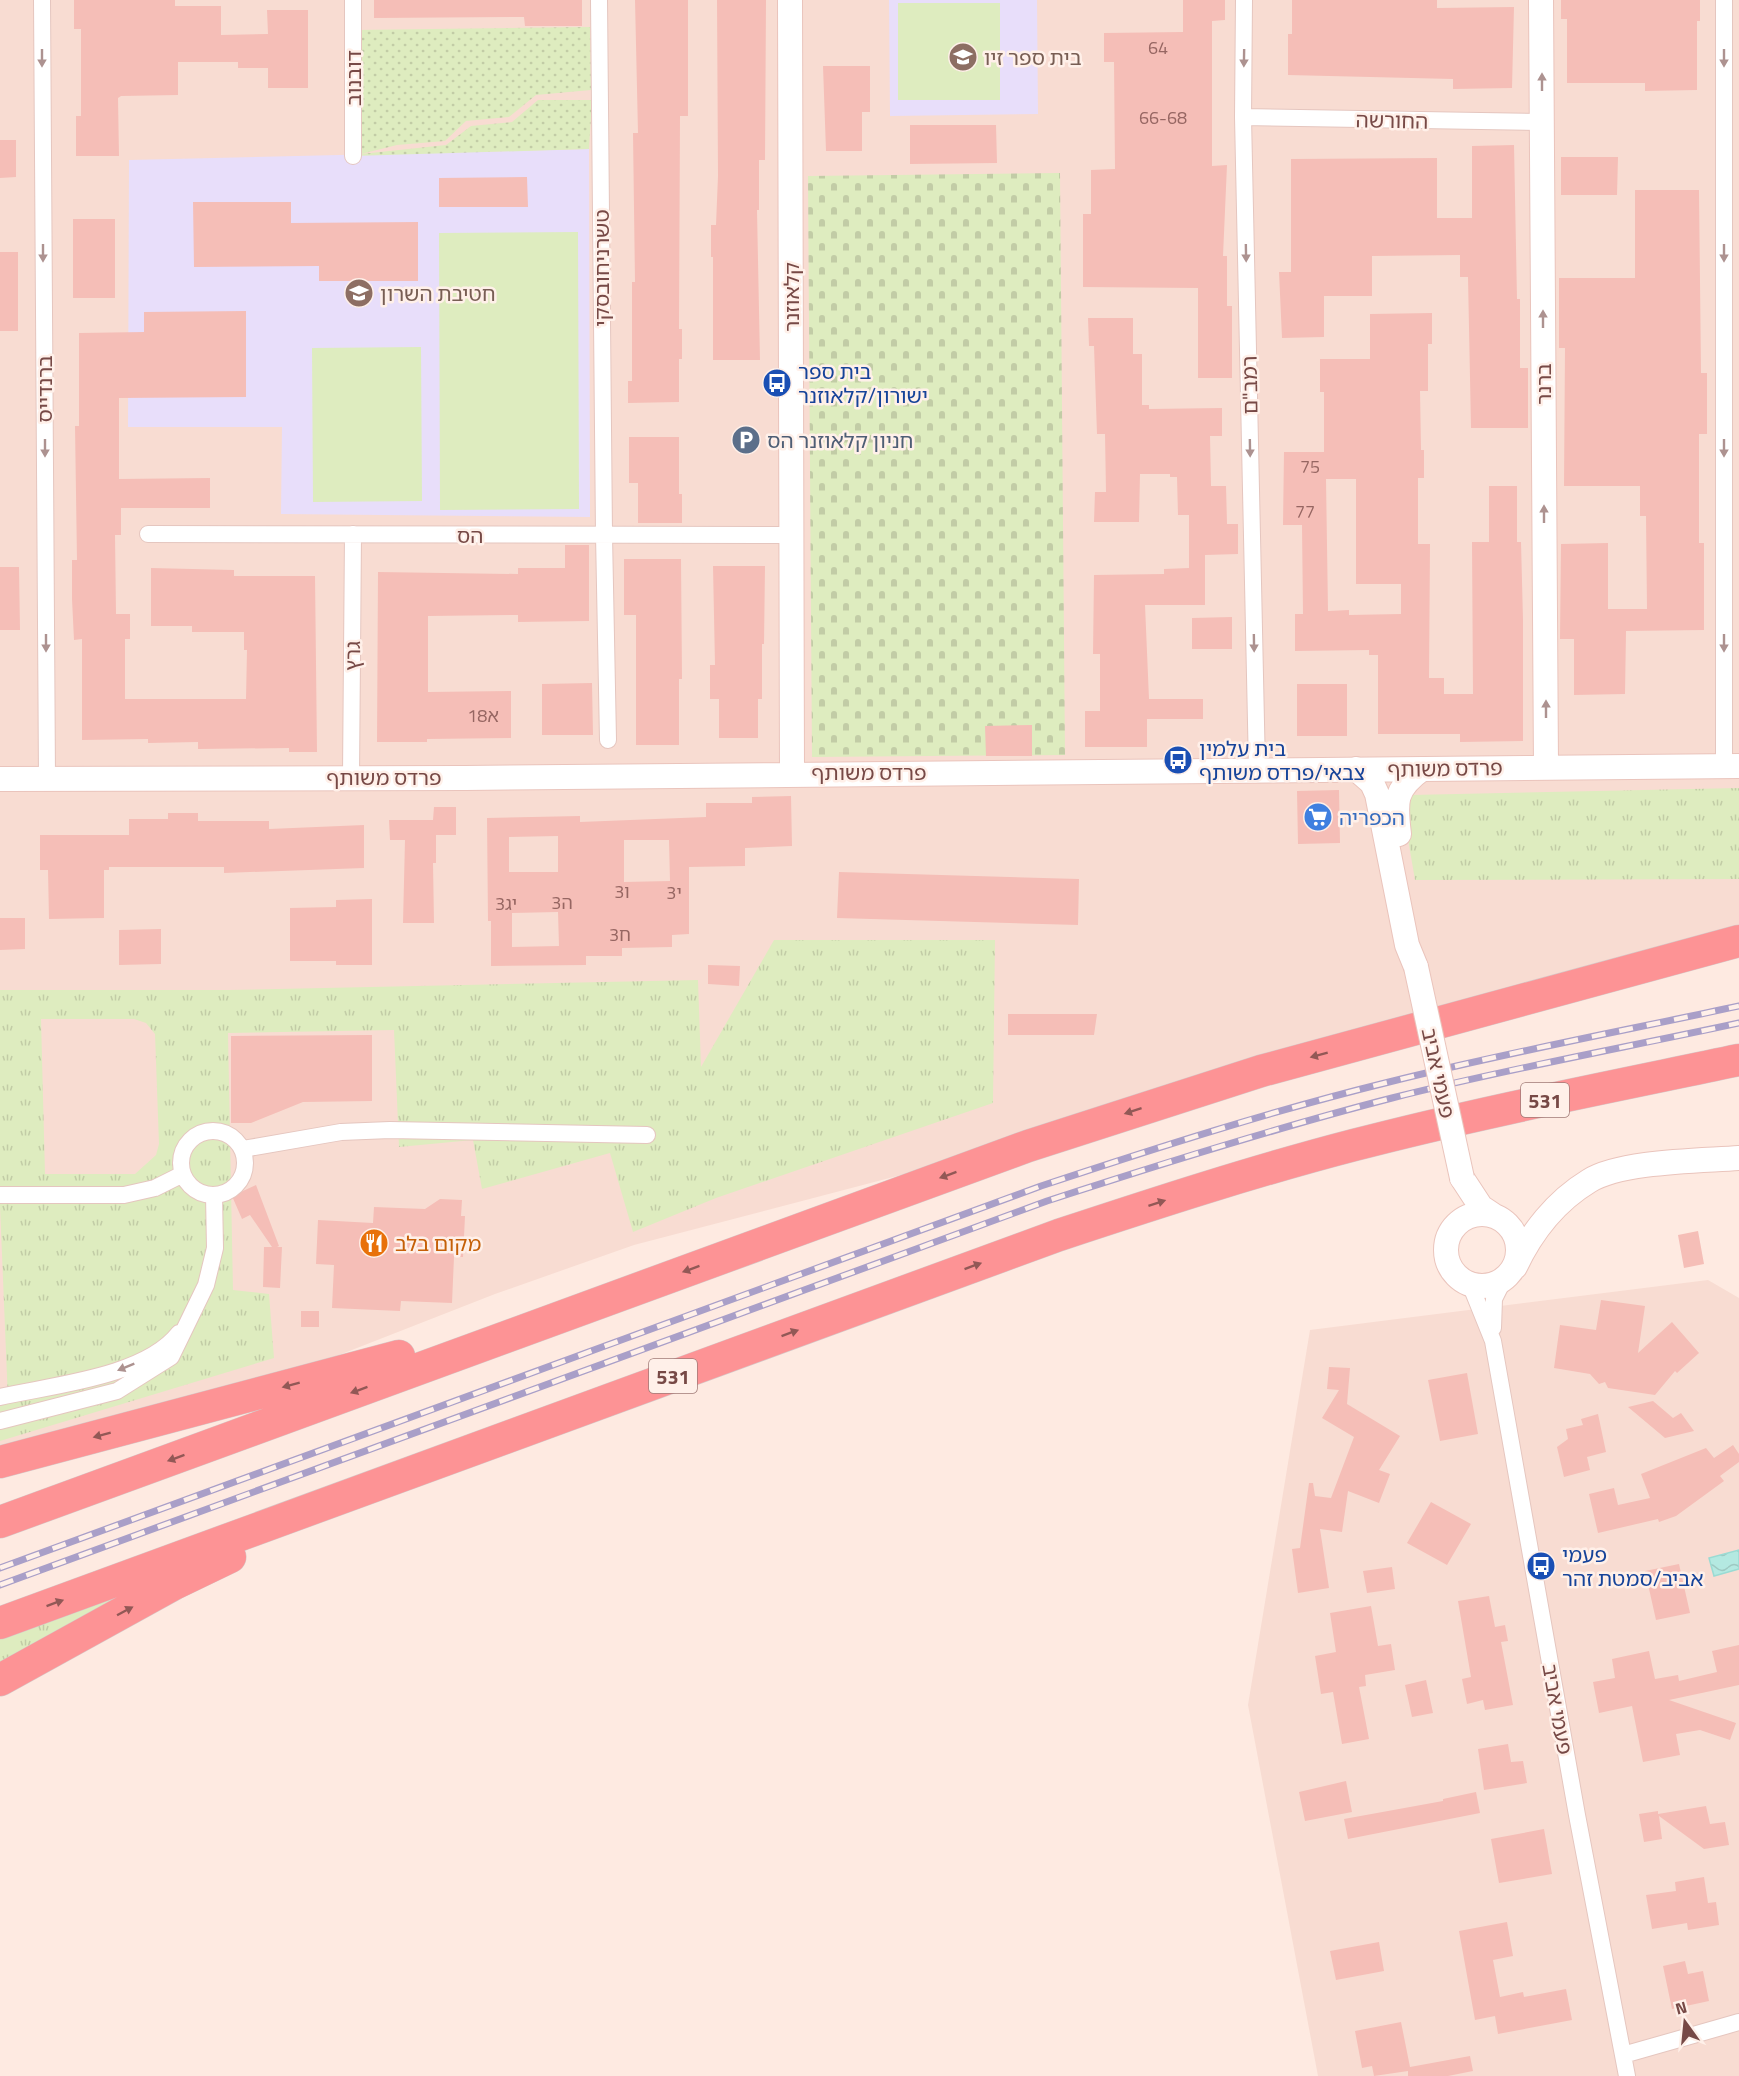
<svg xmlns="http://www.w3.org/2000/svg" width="1739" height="2076" font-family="'Titillium Web','Noto Sans Hebrew',sans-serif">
  <defs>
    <pattern id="grass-tufts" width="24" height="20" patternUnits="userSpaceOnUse" patternTransform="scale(1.5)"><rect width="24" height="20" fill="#deecbf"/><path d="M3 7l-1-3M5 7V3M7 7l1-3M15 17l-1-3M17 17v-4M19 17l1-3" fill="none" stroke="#c2cca6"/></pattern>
    <pattern id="cemetery-stones" width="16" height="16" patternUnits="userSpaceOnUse" patternTransform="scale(1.5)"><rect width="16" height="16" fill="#deecbf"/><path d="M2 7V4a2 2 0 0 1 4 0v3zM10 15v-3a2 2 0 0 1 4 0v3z" fill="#c2cca6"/></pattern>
    <pattern id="park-dots" width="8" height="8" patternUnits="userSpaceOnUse" patternTransform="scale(1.5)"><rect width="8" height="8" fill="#deecbf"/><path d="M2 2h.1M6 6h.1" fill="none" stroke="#c2cca6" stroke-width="1.8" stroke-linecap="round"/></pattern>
    <pattern id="water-waves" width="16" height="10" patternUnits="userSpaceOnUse" patternTransform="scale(1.5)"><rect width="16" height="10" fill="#b4e9e1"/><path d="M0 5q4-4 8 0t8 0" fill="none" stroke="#9ec9c2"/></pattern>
  </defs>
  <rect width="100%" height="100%" fill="#feeae1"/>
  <path fill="#f8dcd2" d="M0,0H1739V955L634,1245L495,1294L288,1375L0,1458Z
    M1708,1280L1739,1298V2076H1318L1248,1705L1310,1330Z"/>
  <path fill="#e8defa" d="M889,0H1037L1038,114L890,116Z
    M589,149L590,517L281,514L282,427H128L129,160Z"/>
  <path fill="url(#grass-tufts)" fill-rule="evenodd" d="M1739,788V879L1415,880L1404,816L1410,795Z
    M774,940H995L993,1103L716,1198L633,1232L610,1153L482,1189L473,1140L399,1147L394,1030L228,1033L233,1290L269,1294L274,1358L0,1441V1403L8,1401L0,1206V990H228L698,980L701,1067ZM41,1019H134L146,1023L155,1034L159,1144L156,1155L135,1174H45Z
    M169,1574L0,1666V1637Z"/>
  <path fill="url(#cemetery-stones)" d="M1060,173L1065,755L812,757L808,176Z"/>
  <path fill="url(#park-dots)" d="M590,27L591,90L536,95L509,117L466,121L445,141L397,145L361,154L446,145L471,126L512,122L538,100H592L589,149L353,156V30Z"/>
  <path fill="#deecbf" d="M898,3H1000V100H898Z
    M578,232L579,509L440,510L439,233Z
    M421,347L422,501L313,502L312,348Z"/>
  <path fill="url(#water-waves)" stroke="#9adbd3" stroke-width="1.5" d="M1739,1550V1569L1714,1576L1709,1558Z"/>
  <path fill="#f5beb7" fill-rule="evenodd" d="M74,0H175V6H221V35L268,34L267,10H308V88H268V68H238V62H178V95L121,96L118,98L119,156H76V116H81V29H74Z
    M374,0H582V26H525L524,17L374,18Z
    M635,0H688V116H680L679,329H682V359H679V402L628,403V381H632V282H635L633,133H638Z
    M717,0H766L765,160H759V210H757L760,360H713V257H711V225H716L718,176Z
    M1183,0H1225V20L1212,21V166L1227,165L1223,256H1227V306H1232V378H1198V288L1083,287V214H1091V170L1115,169L1114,62H1104V33L1183,32Z
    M1292,0H1437V8L1514,7L1512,88L1453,89V79L1288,75V34H1292Z
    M1561,0H1700V21H1697V90L1645,91V83H1567V19H1561Z
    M823,66H870V112H862V151H826Z
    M910,125H996L997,163L910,164Z
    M0,140H16V177L0,178Z
    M1514,145L1517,299H1520V368H1528V428H1471L1468,277H1460V255L1372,256V296H1324V337L1282,338L1279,272H1291V159L1437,158V218H1472V146Z
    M1561,157H1618L1617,195H1561Z
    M527,177L528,207H439V178Z
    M1635,190H1699L1701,373H1707V434H1699V543H1704V630L1626,631L1625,694L1574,695V639H1560L1561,544L1608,543V609H1647L1646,516H1640V486H1564L1565,348H1559V278H1635Z
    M193,202H291V223L418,222V281H319V266L194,267Z
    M73,219H115V298H73Z
    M0,252H18V331H0Z
    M246,311V397L119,398V479L210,478V508H121V535H115L116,614H130V639H125V699H246L247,650H244V632H192V626H151V568L234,570V576H315L317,752H289V748L198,749V742L148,743V739L82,740V639L74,640L72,599V560H77L75,426H79V333L144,332V312Z
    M1432,313V344H1428V391H1420L1421,450H1424V478H1418V544H1430L1429,678H1444V694H1473L1472,542H1489V486H1517V542H1521L1523,620V741L1460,742V734H1378V655H1369V650L1295,651V614H1303L1302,525H1283L1284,452H1324V392H1320V359H1370V314ZM1326,479H1356V584H1401V614L1349,615V610L1328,611Z
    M1088,318H1133V354H1142V405H1149V409L1222,408V436H1210L1211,486H1226L1227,524H1238V554L1205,555V605H1145L1149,699H1203V719H1147V747H1085V711H1100V654H1093L1094,575L1164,574V569L1189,568V515H1178L1177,477H1170V474H1140L1139,522H1094L1095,492H1106L1105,434H1097L1094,346H1089Z
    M629,437H679V494H682V523H638V483H629Z
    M565,545H589V621L518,622V615L428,616V692L511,691V738L427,739V742H377L378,572L518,574V568H565Z
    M624,559H681L682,679H679V745H636V615H624Z
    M713,566H765L764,644H762V699H758V738H719V699H710V665H715Z
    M0,567H19L20,630H0Z
    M1232,617V649H1192V618Z
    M592,683L593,735H542V684Z
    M1297,684H1347V736H1297Z
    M1032,725V756H986L985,726Z
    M1339,790L1340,843L1298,844L1297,791Z
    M791,796L792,846L745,848V866L689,867V934L672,935V947L622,948V956H586V965L491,966V921H488L487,818L580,816V822L706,817V803H752V797ZM558,836V872H509V837ZM624,840H669L670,881L624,882ZM558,912L559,946L512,947V913Z
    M434,807H456V835H436V863H433L434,923H403L405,840H390L389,820H433Z
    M168,813H198V821H269V829L364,825V868L224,873V867H109V870H104V918L49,919L48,870H40V835H129V819H168Z
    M839,872L1079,879L1078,925L837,918Z
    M372,899V965H336V961H290V908L336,907V900Z
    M0,918H25V949L0,950Z
    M161,929V964L119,965V930Z
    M708,965L740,966L739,986L708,984Z
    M1008,1014H1097L1094,1035H1008Z
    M372,1035V1101L303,1102L251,1123H231V1036Z
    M256,1185L279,1246L277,1247H282L280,1288L263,1287L264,1247H272L250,1215L242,1219L232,1196Z
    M440,1199L462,1200L461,1216H465L463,1257H454L452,1303L401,1301L400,1311L332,1308L334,1265L316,1264L318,1220L373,1223L374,1207L425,1209Z
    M1698,1231L1704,1264L1684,1268L1678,1235Z
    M1601,1300L1645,1306L1638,1353L1672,1322L1699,1353L1677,1373L1675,1371L1655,1395L1608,1388L1605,1382L1599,1384L1590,1374L1554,1368L1560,1325L1596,1330Z
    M301,1311H319V1327H301Z
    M1329,1367L1350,1368L1347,1404L1400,1436L1379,1470L1390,1474L1379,1503L1348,1491L1342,1532L1320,1529L1329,1588L1298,1593L1292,1549L1300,1548L1309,1483H1313L1315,1496L1331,1498L1354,1437L1322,1418L1339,1390L1327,1389Z
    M1467,1373L1478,1434L1440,1441L1428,1380Z
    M1653,1401L1673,1418L1681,1413L1694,1431L1665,1438L1628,1407Z
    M1598,1414L1606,1452L1587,1457L1590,1470L1564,1477L1557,1447L1568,1439L1566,1429L1583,1425L1581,1419Z
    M1733,1445L1739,1454V1462L1720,1476L1724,1481L1676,1516L1659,1522L1658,1519L1598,1533L1589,1494L1614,1488L1618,1505L1650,1498L1641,1474L1706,1448L1714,1458Z
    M1431,1502L1471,1524L1447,1565L1407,1543Z
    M1679,1564L1690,1613L1656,1620L1645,1571Z
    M1392,1567L1395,1589L1367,1593L1363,1571Z
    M1489,1596L1495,1627L1505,1625L1508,1641L1501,1642L1513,1705L1485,1710L1483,1700L1467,1704L1462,1679L1471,1677L1458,1601Z
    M1371,1606L1378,1646L1391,1644L1395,1670L1365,1675L1366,1686L1359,1687L1369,1739L1342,1744L1333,1692L1321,1694L1315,1656L1336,1652L1330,1613Z
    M1739,1645V1685L1669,1700L1736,1723L1730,1740L1700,1730L1676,1734L1680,1755L1643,1762L1632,1706L1599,1713L1593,1682L1615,1678L1612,1659L1649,1651L1655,1679L1678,1675L1679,1681L1717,1672L1712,1651Z
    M1426,1680L1433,1713L1412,1717L1405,1685Z
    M1508,1744L1511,1762L1523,1761L1527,1783L1484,1790L1478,1749Z
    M1346,1781L1352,1812L1305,1821L1299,1792Z
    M1476,1792L1480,1813L1348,1839L1344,1819L1443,1801V1799Z
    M1706,1806L1710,1824L1725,1822L1729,1845L1704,1849L1659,1816L1662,1839L1644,1842L1639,1814L1658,1811V1814Z
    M1544,1829L1552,1874L1499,1883L1491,1839Z
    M1704,1877L1708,1903L1716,1902L1719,1925L1688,1930L1687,1923L1652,1929L1646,1895L1676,1891L1675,1882Z
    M1507,1922L1513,1956L1493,1960L1500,1997L1523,1992L1524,1997L1566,1989L1572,2020L1498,2034L1495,2016L1475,2020L1459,1931Z
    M1379,1942L1384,1971L1336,1980L1330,1951Z
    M1685,1961L1688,1974L1703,1971L1709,2001L1672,2009L1663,1966Z
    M1401,2022L1410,2067L1470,2056L1473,2071L1448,2076H1408V2071L1374,2076L1372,2066L1362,2068L1355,2031Z"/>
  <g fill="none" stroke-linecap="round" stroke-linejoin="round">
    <g stroke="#e5c6bf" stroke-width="18">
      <path id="street" d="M42,0L47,779
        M353,0V156
        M599,0L604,535L608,740
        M1244,0L1243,117L1257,769
        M1243,117L1542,122
        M148,534L792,535
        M1724,766V0
        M351,777L353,534
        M181 1163a32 32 0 1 1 64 0a32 32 0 1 1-64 0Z
        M243,1149L341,1132L390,1130L647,1135
        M0,1195H124L155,1188L183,1174
        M1470,1284L1493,1341L1577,1815L1627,2076
        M1493,1328L1494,1299L1504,1279
        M0,1397C52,1385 145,1377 179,1333
        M0,1421L117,1391L171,1357L206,1285L215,1248L214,1195
        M1623,2055L1739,2022"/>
    </g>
    <g stroke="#eac4bc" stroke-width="26">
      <path id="secondary" d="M790,0L792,773
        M1541,0L1546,767
        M1356,769L1372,783L1377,794L1407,945L1416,967
        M0,779L465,778L1739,766
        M1399,834C1395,802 1394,789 1422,769
        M1462,1178L1481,1207L1493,1215
        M1446 1250a36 36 0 1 1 72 0a36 36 0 1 1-72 0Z
        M1515,1267C1531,1233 1556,1201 1589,1181C1621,1161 1700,1161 1739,1158"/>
    </g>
    <g stroke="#d6c8c8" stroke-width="33">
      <path id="highway" d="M0,1462L399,1356
        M0,1522L1028,1146L1261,1071L1739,941
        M0,1623L1059,1235C1156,1203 1254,1171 1354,1145C1481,1112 1610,1087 1739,1060
        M0,1680L174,1584L230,1557"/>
    </g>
    <use href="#street" stroke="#fff" stroke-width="16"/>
    <use href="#secondary" stroke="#fff" stroke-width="24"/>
    <use href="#highway" stroke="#fd9395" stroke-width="32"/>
    <g stroke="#a99fc8" stroke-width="7">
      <path id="rail" d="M0,1568L1041,1186C1156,1148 1271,1111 1389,1082C1505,1053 1622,1031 1739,1006
        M0,1585L1047,1201C1161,1164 1275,1128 1392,1098C1506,1069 1623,1048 1739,1023"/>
    </g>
    <use href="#rail" stroke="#fff0e9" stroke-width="4.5" stroke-dasharray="14" stroke-linecap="butt"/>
    <g stroke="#eac4bc" stroke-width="26" stroke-linecap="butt">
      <path id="secondary-bridge" d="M1416,967L1462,1178"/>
    </g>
    <use href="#secondary-bridge" stroke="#fff" stroke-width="24"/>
  </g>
  <defs><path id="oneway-solid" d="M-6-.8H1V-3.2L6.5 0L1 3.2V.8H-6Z" transform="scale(1.5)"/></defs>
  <g fill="#ad9290">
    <use href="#oneway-solid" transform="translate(42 58) rotate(90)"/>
    <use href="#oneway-solid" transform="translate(1244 58) rotate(91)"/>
    <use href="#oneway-solid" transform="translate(1724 58) rotate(90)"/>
    <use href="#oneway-solid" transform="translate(1542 82) rotate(-90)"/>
    <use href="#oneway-solid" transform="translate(43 253) rotate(90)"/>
    <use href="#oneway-solid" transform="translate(1246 253) rotate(89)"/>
    <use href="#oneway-solid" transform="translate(1724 253) rotate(90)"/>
    <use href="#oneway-solid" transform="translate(1543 319) rotate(-90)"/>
    <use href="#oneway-solid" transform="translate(45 448) rotate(90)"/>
    <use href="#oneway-solid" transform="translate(1250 448) rotate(89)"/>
    <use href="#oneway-solid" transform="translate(1724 448) rotate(90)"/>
    <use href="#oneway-solid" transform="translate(1544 514) rotate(-90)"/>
    <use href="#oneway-solid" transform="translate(46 643) rotate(90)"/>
    <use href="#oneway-solid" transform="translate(1254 643) rotate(89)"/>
    <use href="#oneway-solid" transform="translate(1724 643) rotate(90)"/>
    <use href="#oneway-solid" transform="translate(1546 709) rotate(-90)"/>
    <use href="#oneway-solid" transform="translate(126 1367) rotate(158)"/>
  </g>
  <g fill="#925856">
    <use href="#oneway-solid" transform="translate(1319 1055) rotate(165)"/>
    <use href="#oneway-solid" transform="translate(1133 1111) rotate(162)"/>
    <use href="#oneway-solid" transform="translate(948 1175) rotate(160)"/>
    <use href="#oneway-solid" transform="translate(1157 1203) rotate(-18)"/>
    <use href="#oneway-solid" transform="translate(973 1266) rotate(-20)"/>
    <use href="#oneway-solid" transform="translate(691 1269) rotate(160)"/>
    <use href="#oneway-solid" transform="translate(790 1333) rotate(-20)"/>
    <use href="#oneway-solid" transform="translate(291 1385) rotate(165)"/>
    <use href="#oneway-solid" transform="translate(359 1390) rotate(160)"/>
    <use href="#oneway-solid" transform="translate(102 1435) rotate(165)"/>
    <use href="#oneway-solid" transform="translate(176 1458) rotate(160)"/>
    <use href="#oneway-solid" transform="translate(55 1603) rotate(-20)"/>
    <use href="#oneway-solid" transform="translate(125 1611) rotate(-28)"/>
  </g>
  <defs>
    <g id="school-disc" transform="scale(1.5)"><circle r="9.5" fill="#8d6e63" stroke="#fff0e9"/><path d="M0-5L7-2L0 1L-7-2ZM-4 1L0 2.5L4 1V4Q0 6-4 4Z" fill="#fff"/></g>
    <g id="bus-disc" transform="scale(1.5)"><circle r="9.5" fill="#1a4fb4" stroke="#fff0e9"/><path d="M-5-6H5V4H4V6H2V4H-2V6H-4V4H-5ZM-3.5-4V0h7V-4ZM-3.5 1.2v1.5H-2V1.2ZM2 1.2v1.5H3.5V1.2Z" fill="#fff"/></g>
    <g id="parking-disc" transform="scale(1.5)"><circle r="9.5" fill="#5c6f8a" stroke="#fff0e9"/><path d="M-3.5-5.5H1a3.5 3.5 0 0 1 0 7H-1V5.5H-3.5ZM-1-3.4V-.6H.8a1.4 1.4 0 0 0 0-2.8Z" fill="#fff"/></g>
    <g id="supermarket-disc" transform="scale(1.5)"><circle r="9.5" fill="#3f7fe0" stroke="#fff0e9"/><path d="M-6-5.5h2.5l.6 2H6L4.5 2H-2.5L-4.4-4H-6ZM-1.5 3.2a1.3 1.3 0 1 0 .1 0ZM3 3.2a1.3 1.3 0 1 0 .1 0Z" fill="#fff"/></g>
    <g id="restaurant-disc" transform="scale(1.5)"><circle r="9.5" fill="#e8710a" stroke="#fff0e9"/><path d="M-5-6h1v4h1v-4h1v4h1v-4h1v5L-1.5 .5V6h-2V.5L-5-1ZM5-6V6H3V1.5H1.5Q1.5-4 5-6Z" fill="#fff"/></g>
  </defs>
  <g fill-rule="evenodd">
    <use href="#school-disc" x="963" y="57"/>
    <use href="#school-disc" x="359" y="293"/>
    <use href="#bus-disc" x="777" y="383"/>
    <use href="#parking-disc" x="746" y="440"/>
    <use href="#bus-disc" x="1178" y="760"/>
    <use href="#supermarket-disc" x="1318" y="817"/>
    <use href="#restaurant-disc" x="374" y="1243"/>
    <use href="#bus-disc" x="1541" y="1566"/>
  </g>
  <g text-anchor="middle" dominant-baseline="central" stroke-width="5" stroke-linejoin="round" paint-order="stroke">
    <g font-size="18" fill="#966662">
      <text x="1158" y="47">64</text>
      <text x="1163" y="117">66-68</text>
      <text x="1310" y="466">75</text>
      <text x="1305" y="511">77</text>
      <text x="483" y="715">18א</text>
      <text x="622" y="891">3ו</text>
      <text x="674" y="892">3י</text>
      <text x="562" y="902">3ה</text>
      <text x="506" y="903">3יג</text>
      <text x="620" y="934">3ח</text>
    </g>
    <g fill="#fff0e9" stroke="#a07b77" stroke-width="1.5">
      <rect x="1521" y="1083" width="48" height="34" rx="4.5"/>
      <rect x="649" y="1359" width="48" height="34" rx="4.5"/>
    </g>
    <g font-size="20" font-weight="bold" fill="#774946">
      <text x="1545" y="1100">531</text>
      <text x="673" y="1376">531</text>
    </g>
    <g font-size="21" fill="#785e54" stroke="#fff0e9" text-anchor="start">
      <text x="984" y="57">בית ספר זיו</text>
      <text x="380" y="293">חטיבת השרון</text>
    </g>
    <g font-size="21" fill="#774946" stroke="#fff0e9">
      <text transform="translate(353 78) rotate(-90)">דובנוב</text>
      <text transform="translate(1392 120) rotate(1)">החורשה</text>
      <text transform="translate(601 268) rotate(-90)">טשרניחובסקי</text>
      <text transform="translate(791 297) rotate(-90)">קלאוזנר</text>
      <text transform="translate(1543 384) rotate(-90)">ברנר</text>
      <text transform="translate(1249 385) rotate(-91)">רמב"ם</text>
      <text transform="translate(44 389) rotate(-90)">ברנדייס</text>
      <text x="470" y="535">הס</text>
      <text transform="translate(352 656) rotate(-89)">גרץ</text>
      <text transform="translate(1445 768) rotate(-1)">פרדס משותף</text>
      <text x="869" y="772">פרדס משותף</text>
      <text x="384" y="777">פרדס משותף</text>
      <text transform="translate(1439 1073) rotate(78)">פעמי אביב</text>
      <text transform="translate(1558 1709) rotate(80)">פעמי אביב</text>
    </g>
    <g font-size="21" fill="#164399" stroke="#fff0e9" text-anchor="start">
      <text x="798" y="371">בית ספר<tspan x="798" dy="24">ישורון/קלאוזנר</tspan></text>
      <text x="1199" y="748">בית עלמין<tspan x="1199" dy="24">צבאי/פרדס משותף</tspan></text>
      <text x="1562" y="1554">פעמי<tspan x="1562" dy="24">אביב/סמטת זהר</tspan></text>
    </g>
    <g font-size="21" fill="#4e5e75" stroke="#fff0e9" text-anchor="start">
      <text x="767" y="440">חניון קלאוזנר הס</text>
    </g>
    <g font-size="21" fill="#366cbe" stroke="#fff0e9" text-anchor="start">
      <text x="1339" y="817">הכפריה</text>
    </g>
    <g font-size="21" fill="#c56008" stroke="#fff0e9" text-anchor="start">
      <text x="395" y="1243">מקום בלב</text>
    </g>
  </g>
  <g transform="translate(1685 2022) rotate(345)" stroke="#fff0e9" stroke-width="4.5" paint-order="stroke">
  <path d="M0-4.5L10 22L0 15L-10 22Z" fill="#774946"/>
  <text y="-9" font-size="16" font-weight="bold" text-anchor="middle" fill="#774946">N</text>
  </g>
</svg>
